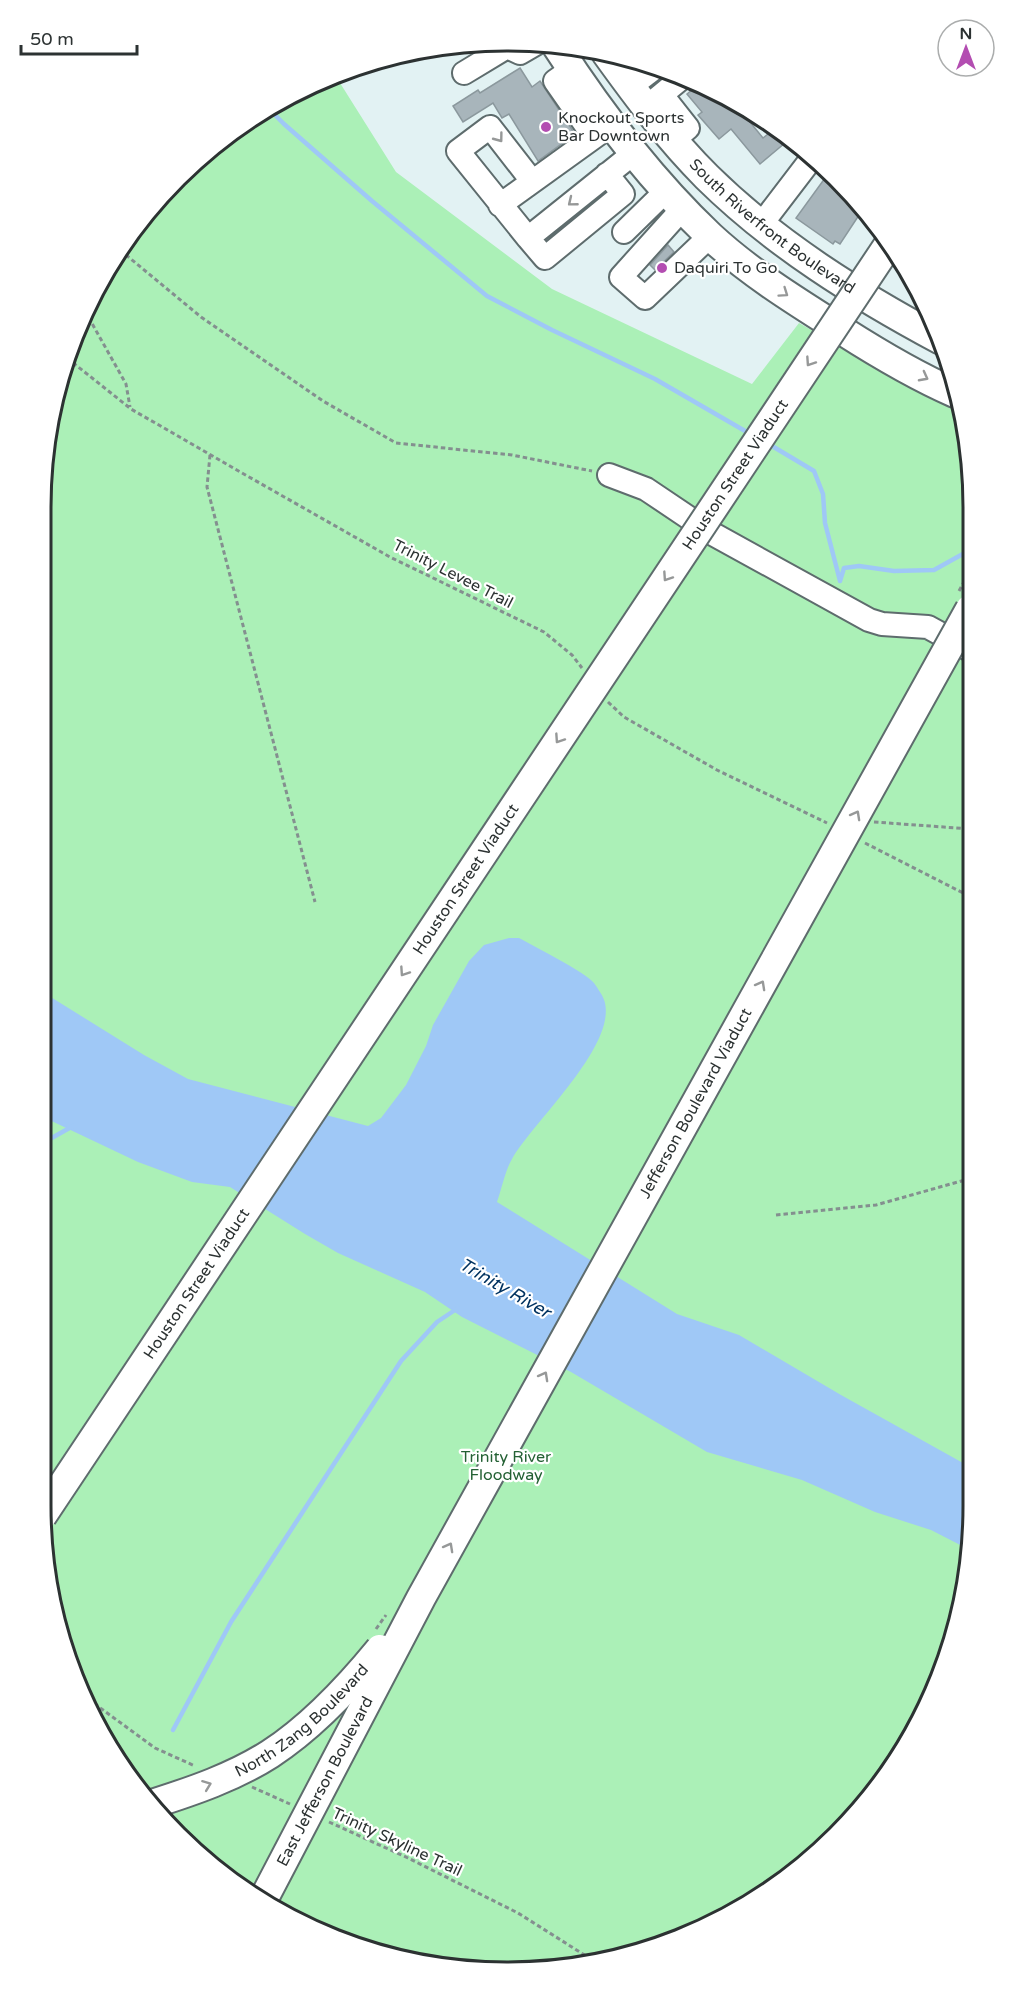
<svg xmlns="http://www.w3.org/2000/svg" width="1014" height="2013" font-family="'Varela Round',sans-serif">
  <rect width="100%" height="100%" fill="#e2f2f3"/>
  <path fill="#abf0b7" d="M335,75L396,172L552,289L752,384L799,323L961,414L970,446L973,1536L958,1626L926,1712L837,1836L713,1925L568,1969L416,1963L328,1937L248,1894L137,1790L65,1656L41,1506V477L56,387L88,301L137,223L199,156L273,103Z"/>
  <path fill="#9fc8f6" d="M509,938H519C535,947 585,972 594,983C598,989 604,997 605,1003C615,1048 533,1122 512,1159C505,1171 502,1188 497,1202L677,1314L739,1335L841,1395L972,1468L973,1536L970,1550L931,1530L875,1512L802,1480L707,1452L571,1372L462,1317L425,1292L338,1253L305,1234L230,1187L192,1182L138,1162L41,1116V991L144,1055L188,1079L368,1126L381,1118L406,1085L426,1046L433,1025L469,961L484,945Z"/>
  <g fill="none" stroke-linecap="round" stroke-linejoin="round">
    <path stroke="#9fc8f6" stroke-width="4.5" d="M267,107L284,124L372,201L487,296L552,330L655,379L752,435
      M767,443L814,471L823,494L825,523L840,581
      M840,581L844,568L859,566L894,571L934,570L970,550
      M41,1144L73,1126
      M173,1730L231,1622L401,1361L437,1322L458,1308"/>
  </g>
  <path fill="#a8b5bb" stroke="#8b989d" stroke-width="1.5" d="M520,68L532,87L540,81L542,84L575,134L538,161L509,114L502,118L493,103L463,122L453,106L478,90L480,93Z
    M700,83L713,88L750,111L745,116L763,138L773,130L785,143L760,164L731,129L719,139L698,115L702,112L687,94Z
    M828,174L863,209L840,244L835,241L833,244L796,218Z
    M668,245L674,252L655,270L650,265Z"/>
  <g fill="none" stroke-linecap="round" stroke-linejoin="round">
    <g stroke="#5e6c6d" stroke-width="26">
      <path id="minor" d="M572,69L555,81L594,137
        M464,73L507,47L520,53L539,42
        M630,87L656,67
        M662,95L688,128L674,140
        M649,105L683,77
        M532,181L490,127L458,151L528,238L634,153
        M500,205L611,125
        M683,208L621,277L645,298L710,236
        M760,226L812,158
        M624,232L667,190
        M528,238L545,258L623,194L607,174
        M609,475L646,489L713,534L869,620L882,624L928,627L970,650"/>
    </g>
    <g stroke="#5e6c6d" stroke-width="32">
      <g id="major">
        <path d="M556,45C600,113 651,180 710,236C750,273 797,302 843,331C879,354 916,376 955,393"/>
        <path id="s1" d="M606,53C637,96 669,139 707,177C775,244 857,295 941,340"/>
      </g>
    </g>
    <path stroke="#848f8f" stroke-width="3" stroke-dasharray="4.5 3" stroke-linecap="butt" d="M120,250L201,317L323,401L396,443L512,455L592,471
      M85,311L126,384L130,407
      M67,358L131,409L235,469L390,557L544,632L572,655L582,668
      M210,455L207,487L315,902
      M608,702L624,717L717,770L827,823
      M874,822L971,829
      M865,843L971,897
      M776,1215L876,1205L972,1178
      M88,1699L155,1748L195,1766
      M252,1787L290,1804
      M329,1822L408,1858L518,1913L594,1961
      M212,1860L240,1877"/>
    <use href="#minor" stroke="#fff" stroke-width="22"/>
    <use href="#major" stroke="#fff" stroke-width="28"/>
    <path stroke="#545c5c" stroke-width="1.5" d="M41,1498L882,232"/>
    <g stroke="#5e6c6d" stroke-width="32" stroke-linecap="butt">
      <g id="major-bridge">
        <path id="s2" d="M42,1516L889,244"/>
        <path id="s3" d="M152,1804C193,1791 234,1777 270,1754C313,1726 349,1687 380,1649"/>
        <path id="s4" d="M262,1902L421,1598L970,609"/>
      </g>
    </g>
    <path stroke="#848f8f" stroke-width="3" stroke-dasharray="4.5 3" stroke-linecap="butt" d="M959,591L970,571
      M376,1629L386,1615"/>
    <use href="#major-bridge" stroke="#fff" stroke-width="28"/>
  </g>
  <defs><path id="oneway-chevron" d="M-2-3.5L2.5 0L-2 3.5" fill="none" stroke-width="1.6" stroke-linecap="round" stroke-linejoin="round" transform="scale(1.5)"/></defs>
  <g stroke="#969898">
    <use href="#oneway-chevron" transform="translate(499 138) rotate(53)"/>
    <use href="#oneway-chevron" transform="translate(572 202) rotate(141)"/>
    <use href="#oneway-chevron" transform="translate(784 293) rotate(35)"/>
    <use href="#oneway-chevron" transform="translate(810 362) rotate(124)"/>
    <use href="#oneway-chevron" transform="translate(924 377) rotate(28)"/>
    <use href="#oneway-chevron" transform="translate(667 577) rotate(124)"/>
    <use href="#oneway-chevron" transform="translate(559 739) rotate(124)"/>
    <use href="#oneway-chevron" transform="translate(856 815) rotate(-61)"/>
    <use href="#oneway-chevron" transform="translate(404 972) rotate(124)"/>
    <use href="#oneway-chevron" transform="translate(761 985) rotate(-61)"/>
    <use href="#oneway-chevron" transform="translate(544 1376) rotate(-61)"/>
    <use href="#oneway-chevron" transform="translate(449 1547) rotate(-61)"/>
    <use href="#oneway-chevron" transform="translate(207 1785) rotate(-21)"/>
  </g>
  <g fill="#b34db1" stroke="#fff" stroke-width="2">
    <circle cx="546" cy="127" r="6"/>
    <circle cx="662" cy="268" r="6"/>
  </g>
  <g text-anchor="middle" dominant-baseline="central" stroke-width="4.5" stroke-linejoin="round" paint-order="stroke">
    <g font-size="16" fill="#2c3232" stroke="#fff" text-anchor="start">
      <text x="558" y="118">Knockout Sports<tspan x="558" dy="18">Bar Downtown</tspan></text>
      <text x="674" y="268">Daquiri To Go</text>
    </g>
    <g font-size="16" fill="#2c3232" stroke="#fff">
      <text stroke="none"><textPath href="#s1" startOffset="242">South Riverfront Boulevard</textPath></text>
      <text stroke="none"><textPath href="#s2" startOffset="1251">Houston Street Viaduct</textPath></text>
      <text transform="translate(453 574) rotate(27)">Trinity Levee Trail</text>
      <text stroke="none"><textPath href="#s2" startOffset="765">Houston Street Viaduct</textPath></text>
      <text stroke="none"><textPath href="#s4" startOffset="909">Jefferson Boulevard Viaduct</textPath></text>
      <text stroke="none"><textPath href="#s2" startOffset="279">Houston Street Viaduct</textPath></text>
      <text stroke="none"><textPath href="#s3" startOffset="174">North Zang Boulevard</textPath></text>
      <text stroke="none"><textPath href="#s4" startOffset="136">East Jefferson Boulevard</textPath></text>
      <text transform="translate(397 1842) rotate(25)">Trinity Skyline Trail</text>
    </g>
    <g font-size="16" fill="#246134" stroke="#fff">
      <text x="506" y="1457">Trinity River<tspan x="506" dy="18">Floodway</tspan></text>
    </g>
    <g font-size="18" font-style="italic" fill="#003260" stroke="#fff">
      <text transform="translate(505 1288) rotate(30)">Trinity River</text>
    </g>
  </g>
  <path d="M0 0H1014V2013H0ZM507 51H507A456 456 0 0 1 963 507V1506A456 456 0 0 1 507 1962H507A456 456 0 0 1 51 1506V507A456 456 0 0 1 507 51Z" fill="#fff" fill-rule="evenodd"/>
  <path fill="none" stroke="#2c3232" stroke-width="3" d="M507 51H507A456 456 0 0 1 963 507V1506A456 456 0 0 1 507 1962H507A456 456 0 0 1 51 1506V507A456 456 0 0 1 507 51Z"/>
  <g transform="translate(966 48)"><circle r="28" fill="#ffffff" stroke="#abadad" stroke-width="1.5"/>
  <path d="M0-4.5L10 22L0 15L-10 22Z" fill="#b34db1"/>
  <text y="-9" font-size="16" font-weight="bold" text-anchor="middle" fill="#2c3232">N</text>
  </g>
  <path d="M21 45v9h116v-9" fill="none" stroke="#2c3232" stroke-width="3"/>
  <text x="30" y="45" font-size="18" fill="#2c3232" stroke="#ffffff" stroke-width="4.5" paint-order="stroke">50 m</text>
</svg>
